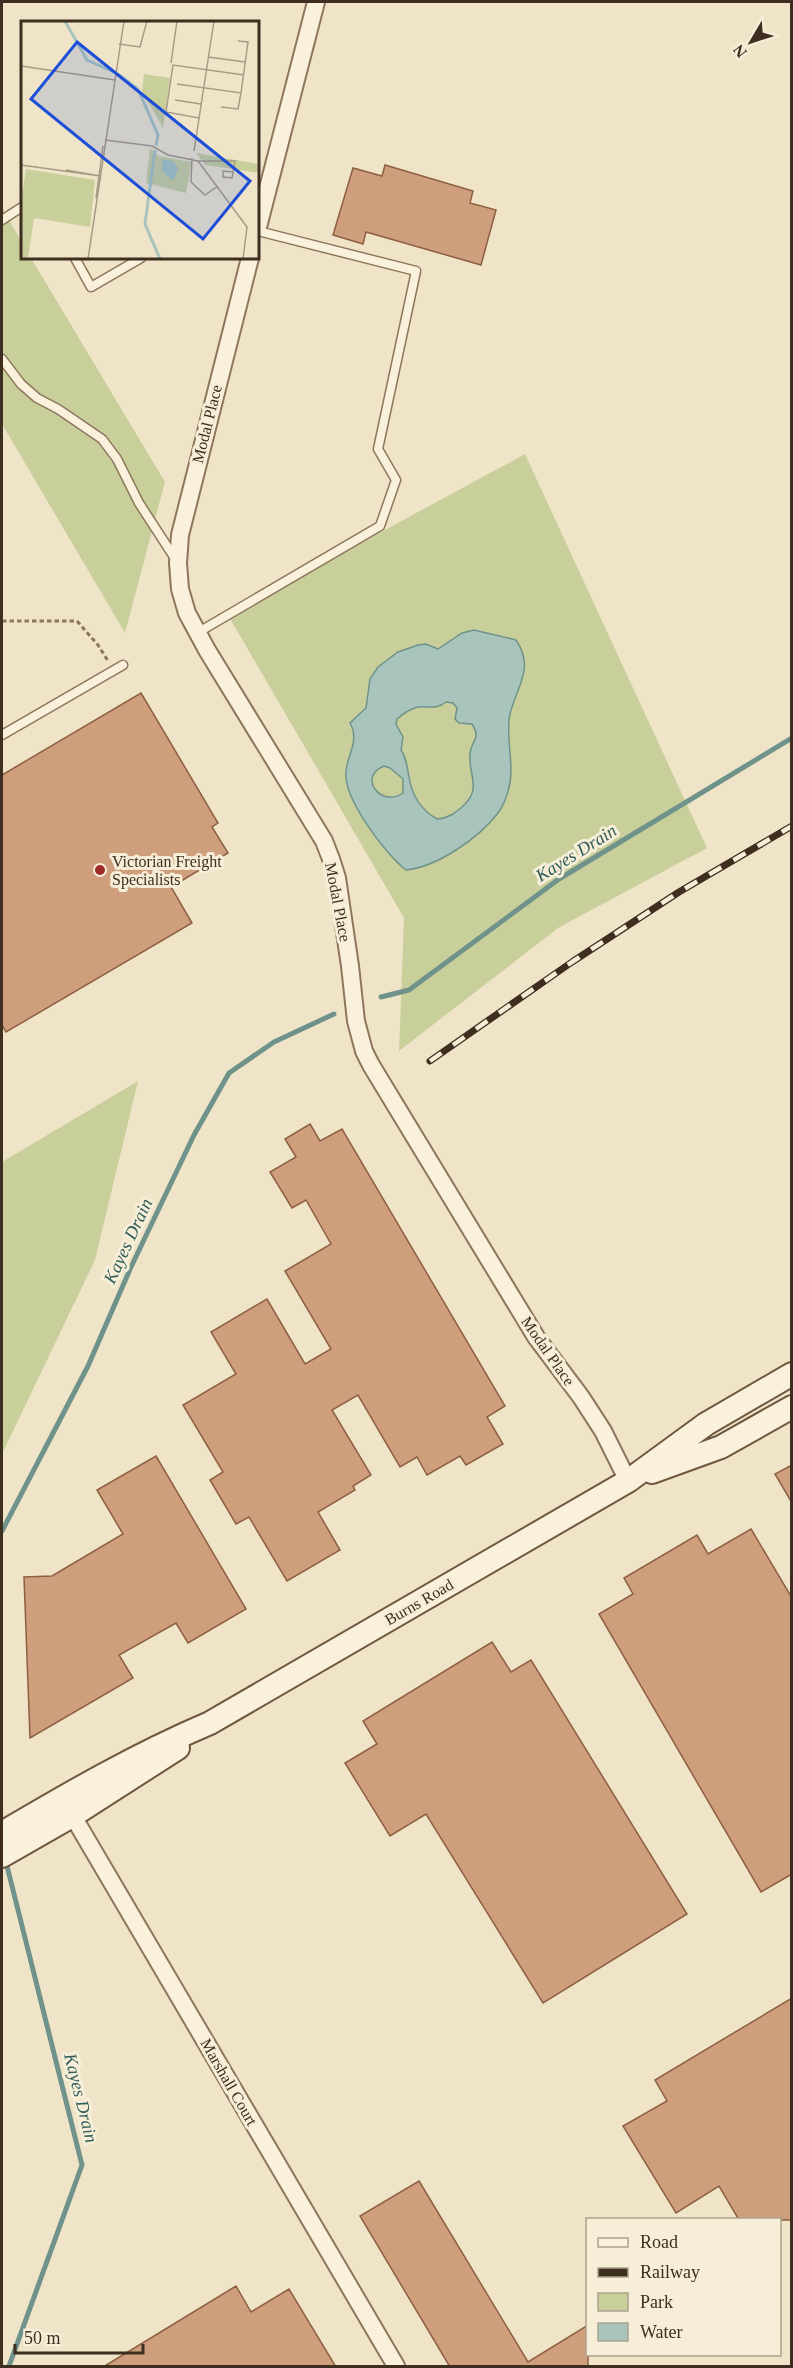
<svg xmlns="http://www.w3.org/2000/svg" width="793" height="2368" font-family="Georgia,serif">
  <rect width="100%" height="100%" fill="#f0e4c8"/>
  <path fill="#c9cf9b" d="M2,207L22,243V258H31L165,482L125,633L2,424Z
    M525,454L707,848L558,928L399,1051L404,918L228,615Z
    M138,1081L95,1260L2,1454V1162Z"/>
  <path fill="#a9c4bc" stroke="#6f938a" stroke-width="1.5" fill-rule="evenodd" d="M474,630L516,640C535,668 517,686 510,714C505,737 514,760 510,783C508,793 504,805 498,813C479,838 437,867 406,870C386,855 343,798 346,772C347,755 360,741 350,723L366,708L370,679L378,667L398,652L418,645L426,644L438,649L462,633ZM446,702L453,703L457,708L455,719L459,723L472,724C482,740 471,739 470,754C468,776 483,788 462,807C454,814 448,818 437,819C421,810 412,796 409,777C407,767 407,759 401,750L403,737L396,724L397,719C403,714 409,709 418,707C429,706 436,710 446,702ZM384,766L390,768L403,779V793C381,808 357,777 384,766Z"/>
  <g fill="none" stroke-linecap="round" stroke-linejoin="round">
    <path stroke="#6f938a" stroke-width="5" d="M381,997L409,990L559,879L792,738
      M2,1531L88,1366L131,1267L194,1135L229,1073L274,1042L334,1014
      M7,1866L82,2165L9,2366"/>
  </g>
  <path fill="#cf9f7d" stroke="#8d5f41" stroke-width="1.5" d="M385,165L473,191L470,203L496,210L481,265L366,232L363,244L333,235L353,168L382,176Z
    M141,693L218,823L212,827L228,853L171,887L192,923L6,1032L2,1025V775Z
    M310,1124L320,1141L342,1129L505,1406L487,1417L503,1444L466,1465L460,1456L427,1475L417,1457L400,1467L358,1395L332,1410L371,1475L353,1486L355,1490L318,1512L340,1550L287,1581L249,1517L236,1524L210,1480L223,1472L183,1405L236,1374L211,1332L267,1299L305,1364L331,1349L285,1271L331,1244L306,1200L292,1208L270,1172L296,1157L285,1139Z
    M156,1456L246,1609L188,1643L176,1623L119,1655L133,1678L30,1738L24,1577L52,1576L123,1534L97,1490Z
    M792,1465V1503L775,1474Z
    M751,1529L792,1598V1874L761,1892L599,1614L633,1594L624,1578L697,1535L708,1554Z
    M492,1642L511,1672L531,1660L687,1914L543,2003L426,1814L390,1836L345,1763L377,1744L363,1721Z
    M792,1998V2220H739L719,2186L676,2213L623,2126L667,2101L655,2080Z
    M419,2181L528,2362L588,2325V2367H450L360,2216Z
    M236,2286L251,2312L289,2289L336,2367H103Z"/>
  <g fill="none" stroke-linecap="round" stroke-linejoin="round">
    <g stroke="#8d765c" stroke-width="11">
      <path id="lane" d="M2,220L22,207
        M75,258L91,287L141,258
        M2,359L21,384L37,398L58,409L102,439L117,459L139,503L176,560
        M197,633L380,526L396,480L378,449L416,271L258,231
        M2,735L123,665"/>
    </g>
    <g stroke="#8d765c" stroke-width="20">
      <path id="street" d="M258,227L316,2
        M250,258L180,535L178,563L180,589L187,613L207,650L324,841L331,859L337,878L350,966L356,1021L364,1051L371,1065L536,1337L581,1397L603,1431L628,1481
        M67,1806L396,2366"/>
    </g>
    <g stroke="#6f573f" stroke-width="26">
      <path id="secondary" d="M652,1472L721,1447L792,1407
        M2,1833C70,1793 137,1754 210,1723L628,1481L706,1424L792,1374
        M2,1856L72,1816L178,1748"/>
    </g>
    <path stroke="#8d765c" stroke-width="3" stroke-dasharray="4.5 3" stroke-linecap="butt" d="M2,621H77L98,645L108,661"/>
    <use href="#lane" stroke="#faf1dc" stroke-width="8"/>
    <use href="#street" stroke="#faf1dc" stroke-width="16"/>
    <use href="#secondary" stroke="#faf1dc" stroke-width="22"/>
    <g stroke="#3d2e20" stroke-width="7">
      <path id="rail" d="M430,1061L572,962L679,892L792,826"/>
    </g>
    <use href="#rail" stroke="#f7eed8" stroke-width="4.5" stroke-dasharray="14" stroke-linecap="butt"/>
  </g>
  <circle fill="#9e2a2b" stroke="#f7eed8" stroke-width="2" cx="100" cy="870" r="6"/>
  <g text-anchor="middle" dominant-baseline="central" stroke-width="6" stroke-linejoin="round" paint-order="stroke">
    <g font-size="16" fill="#3d2e20" stroke="#f7eed8">
      <text transform="translate(207 424) rotate(-76)">Modal Place</text>
      <text transform="translate(338 902) rotate(79)">Modal Place</text>
      <text transform="translate(548 1351) rotate(55)">Modal Place</text>
      <text transform="translate(419 1602) rotate(-30)">Burns Road</text>
      <text transform="translate(229 2082) rotate(60)">Marshall Court</text>
    </g>
    <g font-size="16" fill="#3d2e20" stroke="#f7eed8" text-anchor="start">
      <text x="112" y="861">Victorian Freight<tspan x="112" dy="18">Specialists</tspan></text>
    </g>
    <g font-size="18" font-style="italic" fill="#2f5d5a" stroke="#f7eed8">
      <text transform="translate(576 853) rotate(-32)">Kayes Drain</text>
      <text transform="translate(128 1241) rotate(-65)">Kayes Drain</text>
      <text transform="translate(81 2098) rotate(76)">Kayes Drain</text>
    </g>
  </g>
  <g transform="translate(21 21)">
    <rect width="238" height="238" fill="#f0e4c8"/>
    <path d="M123,53L149,57L142,107L121,70ZM129,127L138,135L171,141L165,172L125,162ZM175,132L238,143V152L184,144ZM5,148L74,159L69,206L13,197L7,238H0V182Z" fill="#c9cf9b"/>
    <path d="M142,138L152,140L157,147L152,160L140,149Z" fill="#a9c4bc"/>
    <path fill="none" stroke="#a9c4bc" stroke-width="3" d="M44,0L66,39L93,51M97,53L117,68L137,114L135,125M134,129L124,203L139,238"/>
    <path fill="none" stroke="#a89b85" stroke-width="1.5" d="M98,23L119,26L126,0M187,36L224,41M150,42L156,0M0,45L94,59M156,63L220,72L227,21L217,20M154,79L180,83M200,86L217,88L220,72M178,97L145,91L152,44L223,54M84,119L131,125L147,134L177,140L226,206L222,238M173,130L193,0M171,137L170,161L184,174L197,165M178,140H214L211,157L202,156V150L212,151M0,144L79,155M45,149L79,155M75,177L82,125M67,238L103,0"/>
    <path fill="#1d4ed8" fill-opacity="0.15" stroke="#1d4ed8" stroke-width="3" d="M56,21L229,160L182,218L10,78Z"/>
    <rect width="238" height="238" fill="none" stroke="#3d2e20" stroke-width="3"/>
  </g>
  <rect width="793" height="2368" fill="none" stroke="#3d2e20" stroke-width="6"/>
  <rect x="586" y="2218" width="195" height="138" fill="#f7eed8" stroke="#ada18e" stroke-width="1.5"/>
  <rect x="598" y="2238" width="30" height="9" fill="#faf1dc" stroke="#ada18e" stroke-width="1.5"/>
  <text x="640" y="2248" font-size="18" fill="#3d2e20">Road</text>
  <rect x="598" y="2268" width="30" height="9" fill="#3d2e20" stroke="#ada18e" stroke-width="1.5"/>
  <text x="640" y="2278" font-size="18" fill="#3d2e20">Railway</text>
  <rect x="598" y="2293" width="30" height="18" fill="#c9cf9b" stroke="#ada18e" stroke-width="1.5"/>
  <text x="640" y="2308" font-size="18" fill="#3d2e20">Park</text>
  <rect x="598" y="2323" width="30" height="18" fill="#a9c4bc" stroke="#ada18e" stroke-width="1.5"/>
  <text x="640" y="2338" font-size="18" fill="#3d2e20">Water</text>
  <g transform="translate(751 42) rotate(231)" stroke="#f7eed8" stroke-width="4.5" paint-order="stroke">
  <path d="M0-4.5L10 22L0 15L-10 22Z" fill="#3d2e20"/>
  <text y="-9" font-size="16" font-weight="bold" text-anchor="middle" fill="#3d2e20">N</text>
  </g>
  <path d="M15 2344v9h128v-9" fill="none" stroke="#3d2e20" stroke-width="3"/>
  <text x="24" y="2344" font-size="18" fill="#3d2e20" stroke="#f7eed8" stroke-width="4.5" paint-order="stroke">50 m</text>
</svg>
